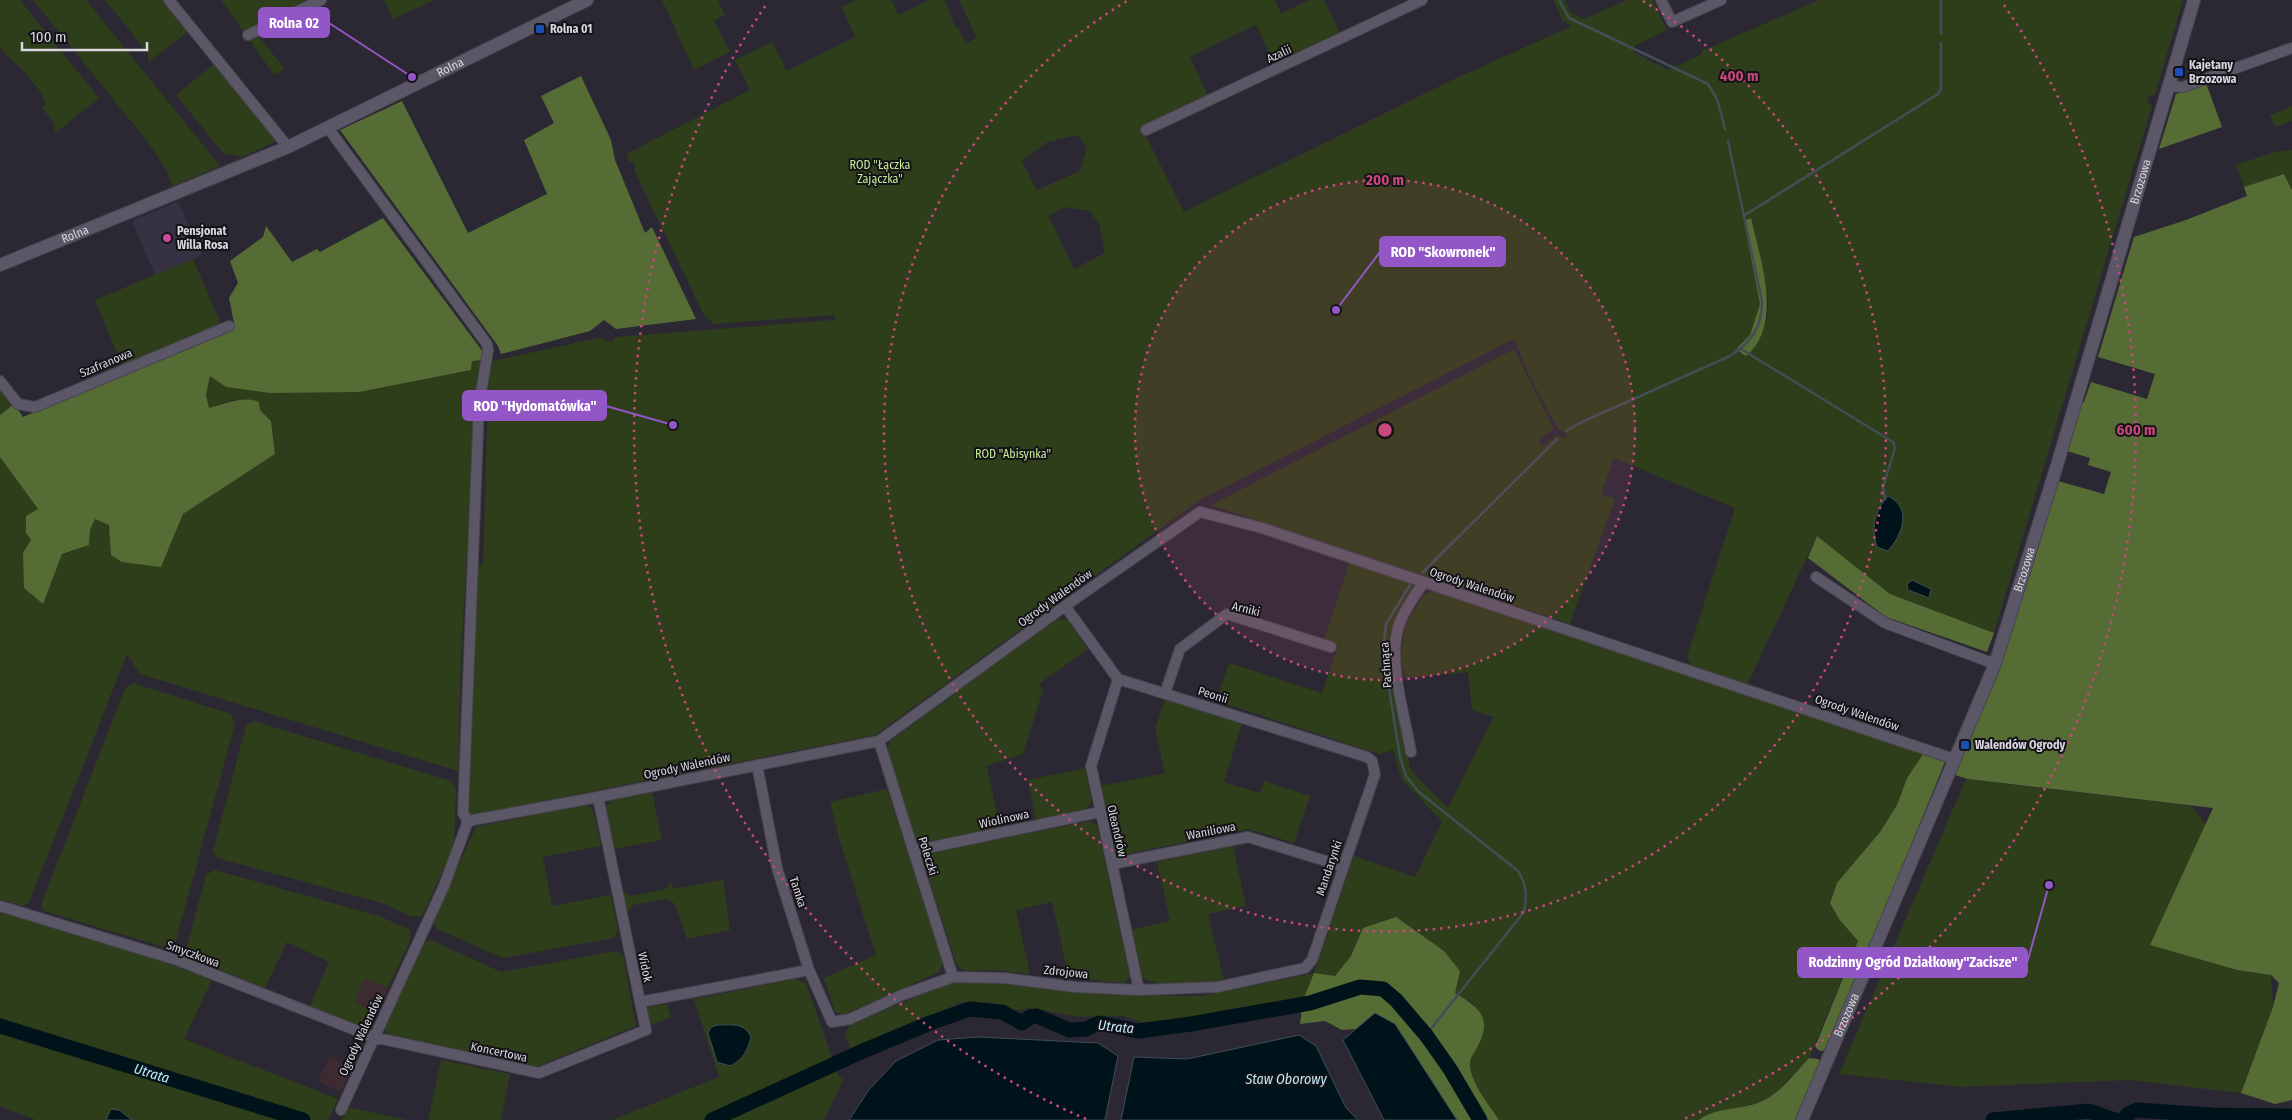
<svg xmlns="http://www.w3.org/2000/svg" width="2292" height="1120" font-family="'Fira Sans Condensed',sans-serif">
  <rect width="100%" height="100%" fill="#2b2834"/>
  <path fill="#363143" d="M178,201L202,255L155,275L132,221Z"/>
  <path fill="#3e2b32" d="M365,978L388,988L377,1012L355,1002Z
    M329,1057L352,1068L341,1092L318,1081Z"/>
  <path fill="#2e3d1a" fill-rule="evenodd" d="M0,0H20L99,98L54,134C57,122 49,116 41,108L46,104L42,94L25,72L6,55L0,47Z
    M33,0H86L220,166L173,186L165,168L147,141Z
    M105,0H165L189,31L149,62L147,52Z
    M221,0H307L252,28L285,69L274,75Z
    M384,0H435L393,19Z
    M662,0H718L725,15L714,21L730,52L694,70Z
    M856,0H891L899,15L929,0H945L955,27L958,28L966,43L977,38L959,0H1275L1281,13L1310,0H1324L1340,33L1274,64L1256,25L1190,57L1208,96L1142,128L1184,212L1452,80L1572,26L1563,21L1553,0H1565L1570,12L1584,19L1627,0H1653L1667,30L1636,45L1633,52L1669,70L1702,54V51L1819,0H2183L2155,95L2149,96L2147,102L2152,106L1994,633L1890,594L1817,536L1747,685L1690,664L1687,656L1735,508L1614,458L1601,494L1615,499L1570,624L1211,505L1514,349L1554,429L1538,440L1543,446L1558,434L1564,439L1568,436L1558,429L1531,379L1514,339L1200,500L875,735L468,816L477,565L483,564L489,362L602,337L605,341H613L615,337L833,320L835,322L834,315L714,324L704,315L634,170L636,167L633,162H630L626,154L750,90L735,60L772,42L787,71L855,37L841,7ZM1077,135L1087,147L1080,171L1037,190L1022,161L1048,142ZM1064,207L1090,211L1099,224L1105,253L1074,269L1049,216ZM1751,219L1768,301L1767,320L1751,351L1737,348L1750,335L1760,304L1744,221Z
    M215,63L277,141L242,157L223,153L176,95Z
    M2292,106V121L2275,127L2270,115Z
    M2292,150V190L2284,174L2244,187L2236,165L2274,152Z
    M193,259L221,324L122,365L95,300Z
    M482,360L476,387L461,660L458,771L140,674L127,654L29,903L23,906L0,899V457L38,509L63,554L89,545L90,530L95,519L109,525L161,567L183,514L275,454L271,421L260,410L234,400L209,408L206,396L210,375L226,387L359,392L471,370V361Z
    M1,389L14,404L0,415V390Z
    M1349,563L1417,585C1409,598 1399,612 1394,626C1384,652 1404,738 1410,768L1416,776L1448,808L1494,717L1472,710L1468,672L1405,678L1401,658L1404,628L1423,595L1432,591L1923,754L1907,778L1897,805L1880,833L1837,883L1830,903L1839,919L1858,941L1809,1058L1775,1094L1758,1103L1733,1109L1699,1120H1499L1472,1079L1469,1063L1480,1042L1474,1004L1455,993L1444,951L1396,918L1363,928L1351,956L1335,976L1314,973L1303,1000L1279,1003L1266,1009H1248L1225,1016L1147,1024L1124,1016L1081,1017L1029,1008L1017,1010L962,1002L851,1051L845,1034L849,1026L943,985L956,983H993L1127,995L1203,996L1314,973L1354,856L1415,877L1442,821L1402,780L1393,750L1380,754L1216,701L1229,663L1322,693L1338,646L1324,640Z
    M1057,619L1068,620L1088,649L1039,684L1043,690L1023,754L987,766L1000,827L923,843L915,838L887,751L890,741Z
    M133,683L231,714L235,724L175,944L167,948L44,911L41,905L125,688Z
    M1166,698L1242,723L1224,782L1260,793L1264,781L1310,796L1294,843L1249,829L1122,855L1115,851L1101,786L1165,773L1155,728Z
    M254,721L451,781L456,789L454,846L422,916L412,917L385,904L217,858L213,851L246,726Z
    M1085,768L1092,801L1087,809L1036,820L1028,780Z
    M1966,779L2192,806L2206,825L2151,945L2237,970L2271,975L2273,1007L2241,1093L2130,1080L1961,1087L1839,1074Z
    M887,789L943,963L939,972L843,1015L835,1012L824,978L876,955L840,842L830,802Z
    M652,792L662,840L614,849L605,808L611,800Z
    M585,804L593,810L601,846L543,857L552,906L611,895L618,931L614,938L503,958L437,929L433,920L476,827Z
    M1090,821L1097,826L1130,977L1125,983L1069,978L1052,902L1016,910L1030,974L992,970L966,971L957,966L923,861L928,853Z
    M1233,846L1246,906L1208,914L1224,979C1204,983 1158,990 1142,977L1132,930L1170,921L1157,862Z
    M215,870L379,916L409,929L411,938L388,988L365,978L355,1002L377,1012L372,1024L363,1028L310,1006L329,962L287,942L265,988L189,958L186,950L206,875Z
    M723,880L730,930L687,939L675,904L668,899L633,905L627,913L622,890L630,896L666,889L671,882L673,889Z
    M0,912L142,953L212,980L184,1039L338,1099L328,1120H36L0,1106Z
    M431,940L501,972L616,951L623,955L636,1026L536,1067L388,1035L384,1028L423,943Z
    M795,979L806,983L838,1075L843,1080L824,1120H612L719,1077L694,999Z
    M667,1004L671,1017L653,1024L649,1023L647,1012L648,1007Z
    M441,1060L510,1074L501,1120H428Z
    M348,1107L407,1120H342Z"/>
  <path fill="#556d35" d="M581,76L611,140L615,160L645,233L652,227L696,319L616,329L604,320L590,331L501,354L498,346L340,130L402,101L468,233L547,194L524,140L554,123L541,96Z
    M2206,83L2222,127L2159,149L2176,94Z
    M2284,174L2292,190V1100L2275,1104L2241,1093L2273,1007L2279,983L2271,975L2237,970L2150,945L2213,808L1968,779L1955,775L2001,663L2058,481L2104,494L2111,472L2088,465L2090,458L2067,451L2082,402H2084L2091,382L2147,399L2155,374L2098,357L2134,237L2186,220L2247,196L2244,187Z
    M383,218L486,356L482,360L472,361L471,370L359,392L270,393L226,387L210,376L206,395L209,408C225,404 243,395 259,402L260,410L271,421L275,454L183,514L161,567L122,562L111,555L109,525L95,519L90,530L89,545L62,554L43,604L24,588L23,553L31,540L26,533V516L38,509L0,457V415L14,404L23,417L225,334L234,323L229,298L238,283L230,261L263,237L266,226L292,262L317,249L320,252Z
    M1751,218C1760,259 1784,324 1746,356L1741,353L1737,348L1750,335L1760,304L1744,221Z
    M1817,536L1890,594L1994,633L1987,652L1886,617L1808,558Z
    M1923,754L1945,762L1827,1050L1820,1051L1815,1047L1858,941L1839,919L1830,903L1837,883L1880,832L1897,805L1907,778Z
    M1396,917L1444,951L1460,971L1455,993C1480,1008 1493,1018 1477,1048C1474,1053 1469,1060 1470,1066C1472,1085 1489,1104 1499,1120H1457L1395,1024L1375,1013L1356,1029L1342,1030L1325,1021L1300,1024L1303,1000L1314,973L1335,976L1351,956L1363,928Z
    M1809,1058L1818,1059L1822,1063L1798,1120H1699C1715,1107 1742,1110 1760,1102C1780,1094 1794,1074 1809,1058Z"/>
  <path fill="#00131a" stroke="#414e55" d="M1888,496C1913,508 1902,535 1888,551L1877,547C1871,527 1874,512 1888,496Z
    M1912,580L1931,589L1929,598L1908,590L1907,584Z
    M1375,1013L1395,1024L1457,1120H1384L1343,1040Z
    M717,1025C731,1025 744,1022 751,1037C748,1050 743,1060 730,1066L717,1062L708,1033L711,1027Z
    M1299,1035L1316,1046L1346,1108L1358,1120H1121L1134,1057L1187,1059Z
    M979,1037L1098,1043L1118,1056L1105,1120H849L868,1091L896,1061L938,1040Z
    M111,1109L119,1110L132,1120H106Z"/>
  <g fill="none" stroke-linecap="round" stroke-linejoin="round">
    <path stroke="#414e55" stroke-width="2.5" d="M1559,0L1569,18L1708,84L1717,99L1725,129
      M1941,0V34
      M1745,215L1938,94L1941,89V43
      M1741,349L1893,442L1895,448L1883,487L1885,499
      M1566,431L1582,422L1730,356C1752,342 1762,327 1762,301L1728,141
      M1422,573L1557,439
      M1410,585L1386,624L1383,651L1400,757L1406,776L1419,792L1518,871C1527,886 1527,895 1524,912L1426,1035"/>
    <g stroke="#00131a" stroke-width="15">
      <path id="s1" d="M0,1026L303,1120"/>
      <path d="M712,1120L863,1051L930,1023L970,1009L1002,1012L1022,1023L1030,1017L1037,1016L1069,1030L1086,1029L1099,1023L1138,1031L1191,1024L1310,1003L1360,987L1383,989L1396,1000L1426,1035L1450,1069L1480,1120"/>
      <path d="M1993,1120L2089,1111L2115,1120"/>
      <path d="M2123,1120L2128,1114L2137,1110L2212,1115L2292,1116"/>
    </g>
    <g stroke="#47444e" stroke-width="12">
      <path id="minor" d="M169,0L288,147
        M1661,0L1672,22L1721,0
        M248,35L321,0
        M2168,86L2183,87L2292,48
        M328,128L487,344L488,350L479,405L463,813L468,821
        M1146,130L1422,0
        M0,381L18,404L35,407L229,326
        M1816,577L1885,623L1995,664
        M1118,679L1091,766L1139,990
        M1165,693L1180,649L1227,614L1331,647
        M879,741L953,977
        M1411,752C1405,715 1387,661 1399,625C1404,610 1415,595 1424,582
        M757,765L777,868L809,970L832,1022L850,1019L902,995L953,977L1004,978L1075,987L1139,990L1218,987L1305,968L1312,960L1375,774L1372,761L1367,757L1118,679L1065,606
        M598,797L640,1002L809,970
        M468,821L598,797L879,741L1065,606L1200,512L1262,528L1954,759
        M913,851L1100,812
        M1112,864L1248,837L1342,866
        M0,906L177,960L373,1037L539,1073L646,1030L640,1002
        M341,1110L444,886L468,821"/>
    </g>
    <g stroke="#47444e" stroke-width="14">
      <g id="tertiary">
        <path id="s2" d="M0,265L288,147L587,0"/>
        <path id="s3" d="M1802,1120L1995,664L2058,462L2194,0"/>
      </g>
    </g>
    <use href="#minor" stroke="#5b5766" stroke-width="10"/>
    <use href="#tertiary" stroke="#5b5766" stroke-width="12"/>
  </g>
  <circle cx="1385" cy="430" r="250" fill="#c8487c" fill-opacity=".12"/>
  <g fill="none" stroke="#c8487c" stroke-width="2.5" stroke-dasharray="2.5 5">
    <circle cx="1385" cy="430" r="250"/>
    <path d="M1643 1A501 501 0 1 1 1127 1"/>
    <path d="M1086 1119A751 751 0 0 1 766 5M2004 5A751 751 0 0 1 1684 1119"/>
  </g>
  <g fill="#1a4fb4" stroke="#131217" stroke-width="2">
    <rect x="535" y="24" width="10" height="10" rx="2.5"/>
    <rect x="2174" y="67" width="10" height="10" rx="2.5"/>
    <rect x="1960" y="740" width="10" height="10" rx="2.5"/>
  </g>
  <circle fill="#d1479c" stroke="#131217" stroke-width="2" cx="167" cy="238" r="5"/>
  <g text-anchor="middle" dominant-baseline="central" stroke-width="4" stroke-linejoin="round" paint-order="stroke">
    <g font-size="12" font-weight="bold" fill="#d8d6de" stroke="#131217" text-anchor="start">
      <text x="550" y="29">Rolna 01</text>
      <text x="2189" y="65">Kajetany<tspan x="2189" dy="14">Brzozowa</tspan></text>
      <text x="177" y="231">Pensjonat<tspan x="177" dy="14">Willa Rosa</tspan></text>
      <text x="1975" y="745">Walendów Ogrody</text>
    </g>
    <g font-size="12" fill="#d8d6de" stroke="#131217">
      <text transform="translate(1279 54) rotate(-25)">Azalii</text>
      <text stroke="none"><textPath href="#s2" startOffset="492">Rolna</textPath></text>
      <text stroke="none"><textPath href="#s3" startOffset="999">Brzozowa</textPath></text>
      <text stroke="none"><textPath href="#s2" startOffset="81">Rolna</textPath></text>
      <text transform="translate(106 363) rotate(-23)">Szafranowa</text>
      <text stroke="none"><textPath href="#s3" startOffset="594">Brzozowa</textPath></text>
      <text transform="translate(1472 585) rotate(18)">Ogrody Walendów</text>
      <text transform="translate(1055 598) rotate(-36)">Ogrody Walendów</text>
      <text transform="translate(1246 609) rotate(13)">Arniki</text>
      <text transform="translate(1386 665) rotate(-94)">Pachnąca</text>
      <text transform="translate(1213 695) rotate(17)">Peonii</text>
      <text transform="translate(1857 713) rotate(19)">Ogrody Walendów</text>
      <text transform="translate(687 766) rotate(-12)">Ogrody Walendów</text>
      <text transform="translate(1004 819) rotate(-12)">Wiolinowa</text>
      <text transform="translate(1117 831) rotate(77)">Oleandrów</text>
      <text transform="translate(1211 831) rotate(-11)">Waniliowa</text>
      <text transform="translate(928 856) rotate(73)">Poleczki</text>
      <text transform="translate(1329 868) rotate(-71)">Mandarynki</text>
      <text transform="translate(798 892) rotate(72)">Tamka</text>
      <text transform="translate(193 954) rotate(20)">Smyczkowa</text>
      <text transform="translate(645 967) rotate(78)">Widok</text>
      <text transform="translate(1066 972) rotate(6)">Zdrojowa</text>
      <text stroke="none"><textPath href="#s3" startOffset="114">Brzozowa</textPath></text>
      <text transform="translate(361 1035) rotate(-65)">Ogrody Walendów</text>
      <text transform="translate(499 1052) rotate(12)">Koncertowa</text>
    </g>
    <g font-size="12" fill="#c5ea96" stroke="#131217">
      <text x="880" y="165">ROD "Łączka<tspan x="880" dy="14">Zajączka"</tspan></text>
      <text x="1013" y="454">ROD "Abisynka"</text>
    </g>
    <g font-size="14" font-style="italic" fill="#c1eaf8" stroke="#131217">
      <text transform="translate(1116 1027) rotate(6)">Utrata</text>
      <text stroke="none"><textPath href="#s1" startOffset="159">Utrata</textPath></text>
      <text x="1286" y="1079">Staw Oborowy</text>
    </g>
  </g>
  <circle cx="1385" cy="430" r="8" fill="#c8487c" stroke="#131217" stroke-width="2.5"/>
  <g font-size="15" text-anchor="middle" font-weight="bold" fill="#c8487c" stroke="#131217" stroke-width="4" stroke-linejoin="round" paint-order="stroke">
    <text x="1739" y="81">400 m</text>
    <text x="1385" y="185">200 m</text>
    <text x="2136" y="435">600 m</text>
  </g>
  <path fill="none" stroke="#9256c7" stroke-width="2" d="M412 77L329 23M1336 310L1380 252M673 425L606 406M2049 885L2027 963"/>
  <g fill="#9256c7" stroke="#131217" stroke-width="2">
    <circle cx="412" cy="77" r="5"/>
    <circle cx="1336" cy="310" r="5"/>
    <circle cx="673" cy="425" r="5"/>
    <circle cx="2049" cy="885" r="5"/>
  </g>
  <g fill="#9256c7" stroke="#9256c7" stroke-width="2">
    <rect x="259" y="8" width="70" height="29" rx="5"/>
    <rect x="1380" y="237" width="125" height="29" rx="5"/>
    <rect x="463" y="391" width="143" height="29" rx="5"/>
    <rect x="1798" y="948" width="229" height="29" rx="5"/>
  </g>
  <g font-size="14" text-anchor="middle" font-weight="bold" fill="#fff">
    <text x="294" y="28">Rolna 02</text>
    <text x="1443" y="257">ROD "Skowronek"</text>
    <text x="535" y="411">ROD "Hydomatówka"</text>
    <text x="1913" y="967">Rodzinny Ogród Działkowy"Zacisze"</text>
  </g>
  <path d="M22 42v8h125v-8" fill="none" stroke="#d8d6de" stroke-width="2.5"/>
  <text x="30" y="42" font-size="15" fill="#d8d6de" stroke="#131217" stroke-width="4" paint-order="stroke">100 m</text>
</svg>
